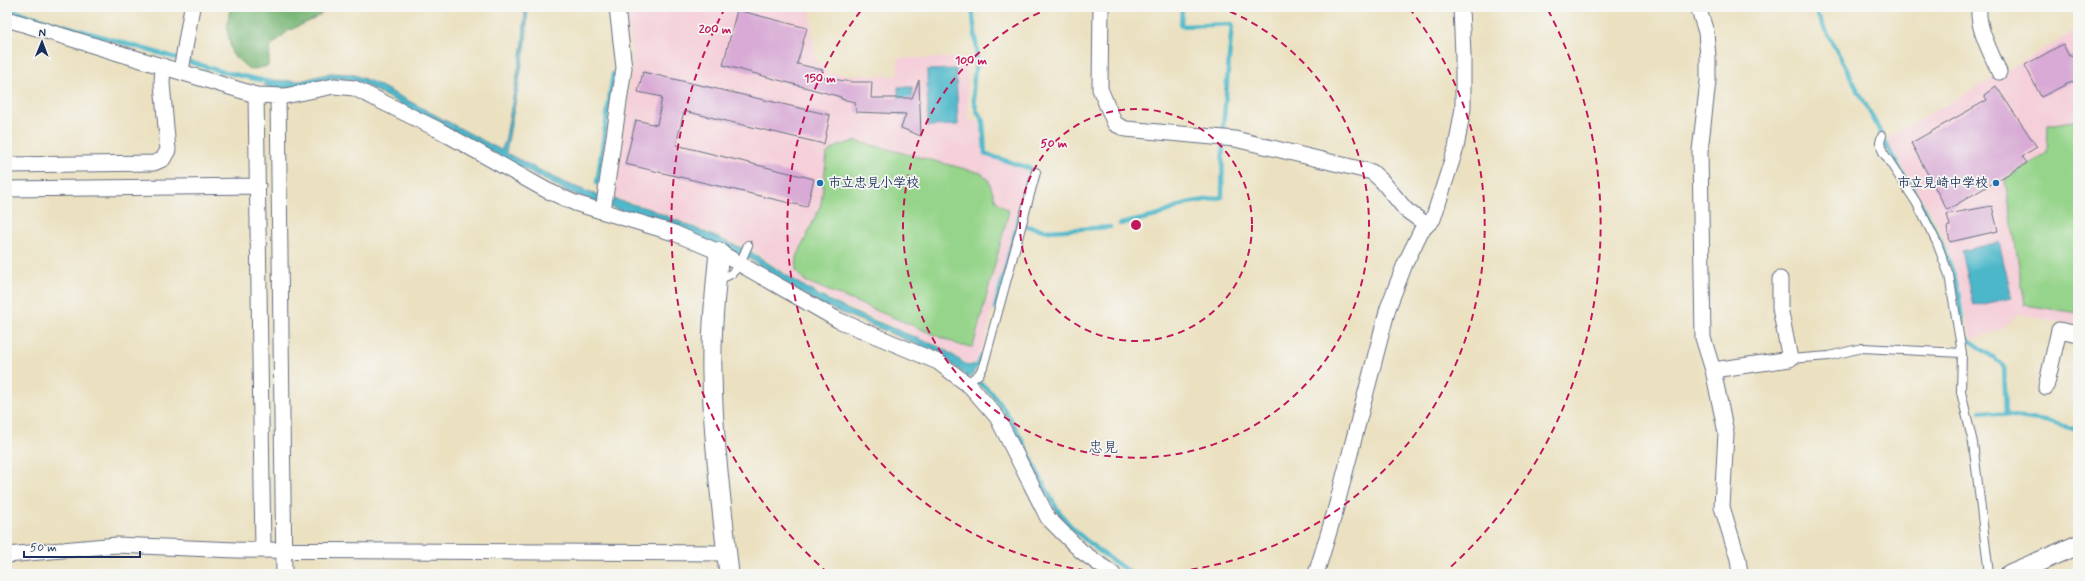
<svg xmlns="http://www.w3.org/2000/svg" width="2085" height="581" font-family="Mynerve,'Klee One',sans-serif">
  <rect width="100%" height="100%" fill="#f6f6f2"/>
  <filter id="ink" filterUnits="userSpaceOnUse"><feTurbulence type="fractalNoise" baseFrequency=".025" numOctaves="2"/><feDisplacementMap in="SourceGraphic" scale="8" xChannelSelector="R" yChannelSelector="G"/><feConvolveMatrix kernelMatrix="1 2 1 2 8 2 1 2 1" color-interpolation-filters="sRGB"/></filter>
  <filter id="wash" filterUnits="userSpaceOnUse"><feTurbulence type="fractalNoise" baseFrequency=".012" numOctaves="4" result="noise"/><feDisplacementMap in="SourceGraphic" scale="16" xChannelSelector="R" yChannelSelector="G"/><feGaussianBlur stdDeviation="0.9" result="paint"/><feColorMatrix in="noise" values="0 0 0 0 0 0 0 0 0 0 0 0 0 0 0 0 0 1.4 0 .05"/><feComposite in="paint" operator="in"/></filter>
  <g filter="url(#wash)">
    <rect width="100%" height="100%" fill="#ebe1c1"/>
    <path fill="#f5cfd9" d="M625,7H810L815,57L820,67L830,74L898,76V58H966L969,120L980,122L984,155L1028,171L980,359L977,362L969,364L966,363L945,348L839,303L802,284L752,250L648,207L615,198L632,68L631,44Z
      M2078,29V326L2019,314L2003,328L1974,339L1970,337L1954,266L1940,228L1886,139Z"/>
    <path fill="#95d48a" stroke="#588274" d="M2078,120V313L2025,305L2005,179L2047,153L2048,125Z
      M856,141L981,173L988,179L996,201L1009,211L973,347L962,346L805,281L796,271L797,257L821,204L827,153L838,146Z"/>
    <path fill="#78b676" stroke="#4a726a" d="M230,7H276L286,14L293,7H331L314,19L288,31L271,46L268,66L250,70L232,54L227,29Z"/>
    <path fill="#4cb7c9" stroke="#347394" d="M525,7H528L526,42L506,153L561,181L591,193L650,209L751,252L795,281L820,296L853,312L944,349L968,366L977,364L973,374L969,378L938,353L823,305L792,287L747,257L703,239L568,192L361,83C351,80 341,77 330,79C314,82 279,94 264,85L267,80L301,81L330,73L352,74L375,83L501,150L505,142L508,125L523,43Z
      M956,69L958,125L928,126L927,70Z
      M898,87H912L913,115H899Z
      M1999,242L2012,298L1974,306L1962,251Z"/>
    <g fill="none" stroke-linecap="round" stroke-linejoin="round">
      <path stroke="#4cb7c9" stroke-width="4.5" d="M972,7L977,51L973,88L974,100L977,111L983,121L985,154L1032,169L995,308
        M1182,7L1181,26L1232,24L1223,129
        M1813,7L1881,133
        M7,9L224,72L270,82
        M1885,143C1909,186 1938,226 1953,273C1960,293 1961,316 1964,337L2000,362L2004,368L2006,415
        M597,183L613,74
        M1120,224L1156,216L1187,203L1222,197L1223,144
        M1026,226L1049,231L1110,227
        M973,369L978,365L982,355
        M974,378C980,384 989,389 994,396C1022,429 1035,474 1058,510C1075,536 1106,556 1132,574
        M1980,411L2045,421L2078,430"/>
    </g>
    <g id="blocks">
      <path fill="#d8aad5" d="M737,10L807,28L797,64L823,70L821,77L851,82H872L871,98H912L919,80L921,136L901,128L906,114L856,112L855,102L841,99V97L723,65Z
        M2063,44L2069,56L2078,55V82L2069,83L2041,97L2025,65Z
        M643,72L830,115L824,144L684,111L676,145L814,179L807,207L625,164L636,120L657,125L662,97L638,92Z
        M1996,86L2037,147L2022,156L2027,163L1947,210L1911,143L1987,100L1984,95Z
        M1992,206L1998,231L1950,242L1947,227L1950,226L1947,214Z"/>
    </g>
  </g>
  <g filter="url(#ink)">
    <use href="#blocks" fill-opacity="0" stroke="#646d81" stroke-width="1"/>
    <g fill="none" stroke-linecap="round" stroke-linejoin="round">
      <g stroke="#646d81" stroke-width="10">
        <path id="service" d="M1882,136L1880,142L1883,152L1916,202L1937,243L1949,275L1962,353L1961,392L1973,443L1989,574
          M717,279C738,276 740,262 748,245
          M1790,359L1829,356L1862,348L1962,353
          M966,384L979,374L983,367L1036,172"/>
      </g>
      <g stroke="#646d81" stroke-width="17">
        <path id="minor" d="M1101,7L1100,89L1115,124L1126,129L1235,139L1372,172L1382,181L1406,210L1427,225
          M1698,7L1706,32L1708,57V81L1700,151L1703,338L1713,370L1726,433L1722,507L1738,559L1740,574
          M1979,7C1977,29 1991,52 1999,72
          M7,19L256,95L285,96L334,86L354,88L437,129L546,190L575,203L674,233L719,252L838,320L938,362L971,387L997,417L1048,518L1081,551L1113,574
          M181,71L192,7
          M256,95L263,550
          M278,96L284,574
          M7,165L154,163L163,159L168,150L162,83L163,66
          M7,189L258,186
          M603,211L624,68L617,7
          M1713,370L1790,359L1780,308V279
          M2046,387L2059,330L2078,334
          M7,555L117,545L236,550L727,553
          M1316,574L1334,515L1388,308L1405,264L1421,231L1433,219L1456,148L1463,108V56L1461,7"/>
      </g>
      <g stroke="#646d81" stroke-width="21">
        <path id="tertiary" d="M719,252C715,293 711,333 712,374C713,441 722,507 729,574
          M2010,574L2078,545"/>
      </g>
      <use href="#service" stroke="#fff" stroke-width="8"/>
      <use href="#minor" stroke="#fff" stroke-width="15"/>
      <use href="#tertiary" stroke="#fff" stroke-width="19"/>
    </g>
  </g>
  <g fill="none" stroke="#c2185b" stroke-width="2" stroke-dasharray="7 5">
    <circle cx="1136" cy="225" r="116"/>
    <path d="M1219 7A233 233 0 1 1 1053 7"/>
    <path d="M1133 574A349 349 0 0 1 863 8M1409 8A349 349 0 0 1 1139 574"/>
    <path d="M828 573A465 465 0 0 1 724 10M1548 10A465 465 0 0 1 1444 573"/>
  </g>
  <g fill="#1f6fb2" stroke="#f6f6f2" stroke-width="1.5">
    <circle cx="820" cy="183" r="4"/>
    <circle cx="1996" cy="183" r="4"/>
  </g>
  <g text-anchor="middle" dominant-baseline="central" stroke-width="3.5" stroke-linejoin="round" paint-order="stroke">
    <g font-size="13" font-weight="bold" fill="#1b2f5e" stroke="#f6f6f2" text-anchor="start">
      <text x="828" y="183">市立忠見小学校</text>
      <text x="1988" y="183" text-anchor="end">市立見崎中学校</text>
    </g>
    <g font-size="15" fill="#1b2f5e" stroke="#f6f6f2">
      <text x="1103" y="448">忠見</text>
    </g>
  </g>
  <circle cx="1136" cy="225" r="6" fill="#c2185b" stroke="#f6f6f2" stroke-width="2"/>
  <g font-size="12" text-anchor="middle" font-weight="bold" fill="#c2185b" stroke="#f6f6f2" stroke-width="3.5" stroke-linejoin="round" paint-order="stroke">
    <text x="715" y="33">200 m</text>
    <text x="971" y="64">100 m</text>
    <text x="820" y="82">150 m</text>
    <text x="1054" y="147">50 m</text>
  </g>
  <rect width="2085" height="581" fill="none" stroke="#f6f6f2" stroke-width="24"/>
  <g transform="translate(42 42) rotate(1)" stroke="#f6f6f2" stroke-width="3" paint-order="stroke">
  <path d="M0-3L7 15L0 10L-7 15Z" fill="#1b2f5e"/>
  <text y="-6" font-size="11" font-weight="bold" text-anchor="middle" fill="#1b2f5e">N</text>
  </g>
  <path d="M24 551v6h116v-6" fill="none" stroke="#1b2f5e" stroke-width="2"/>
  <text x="30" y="551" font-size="12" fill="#1b2f5e" stroke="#f6f6f2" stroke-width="3" paint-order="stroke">50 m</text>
</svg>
